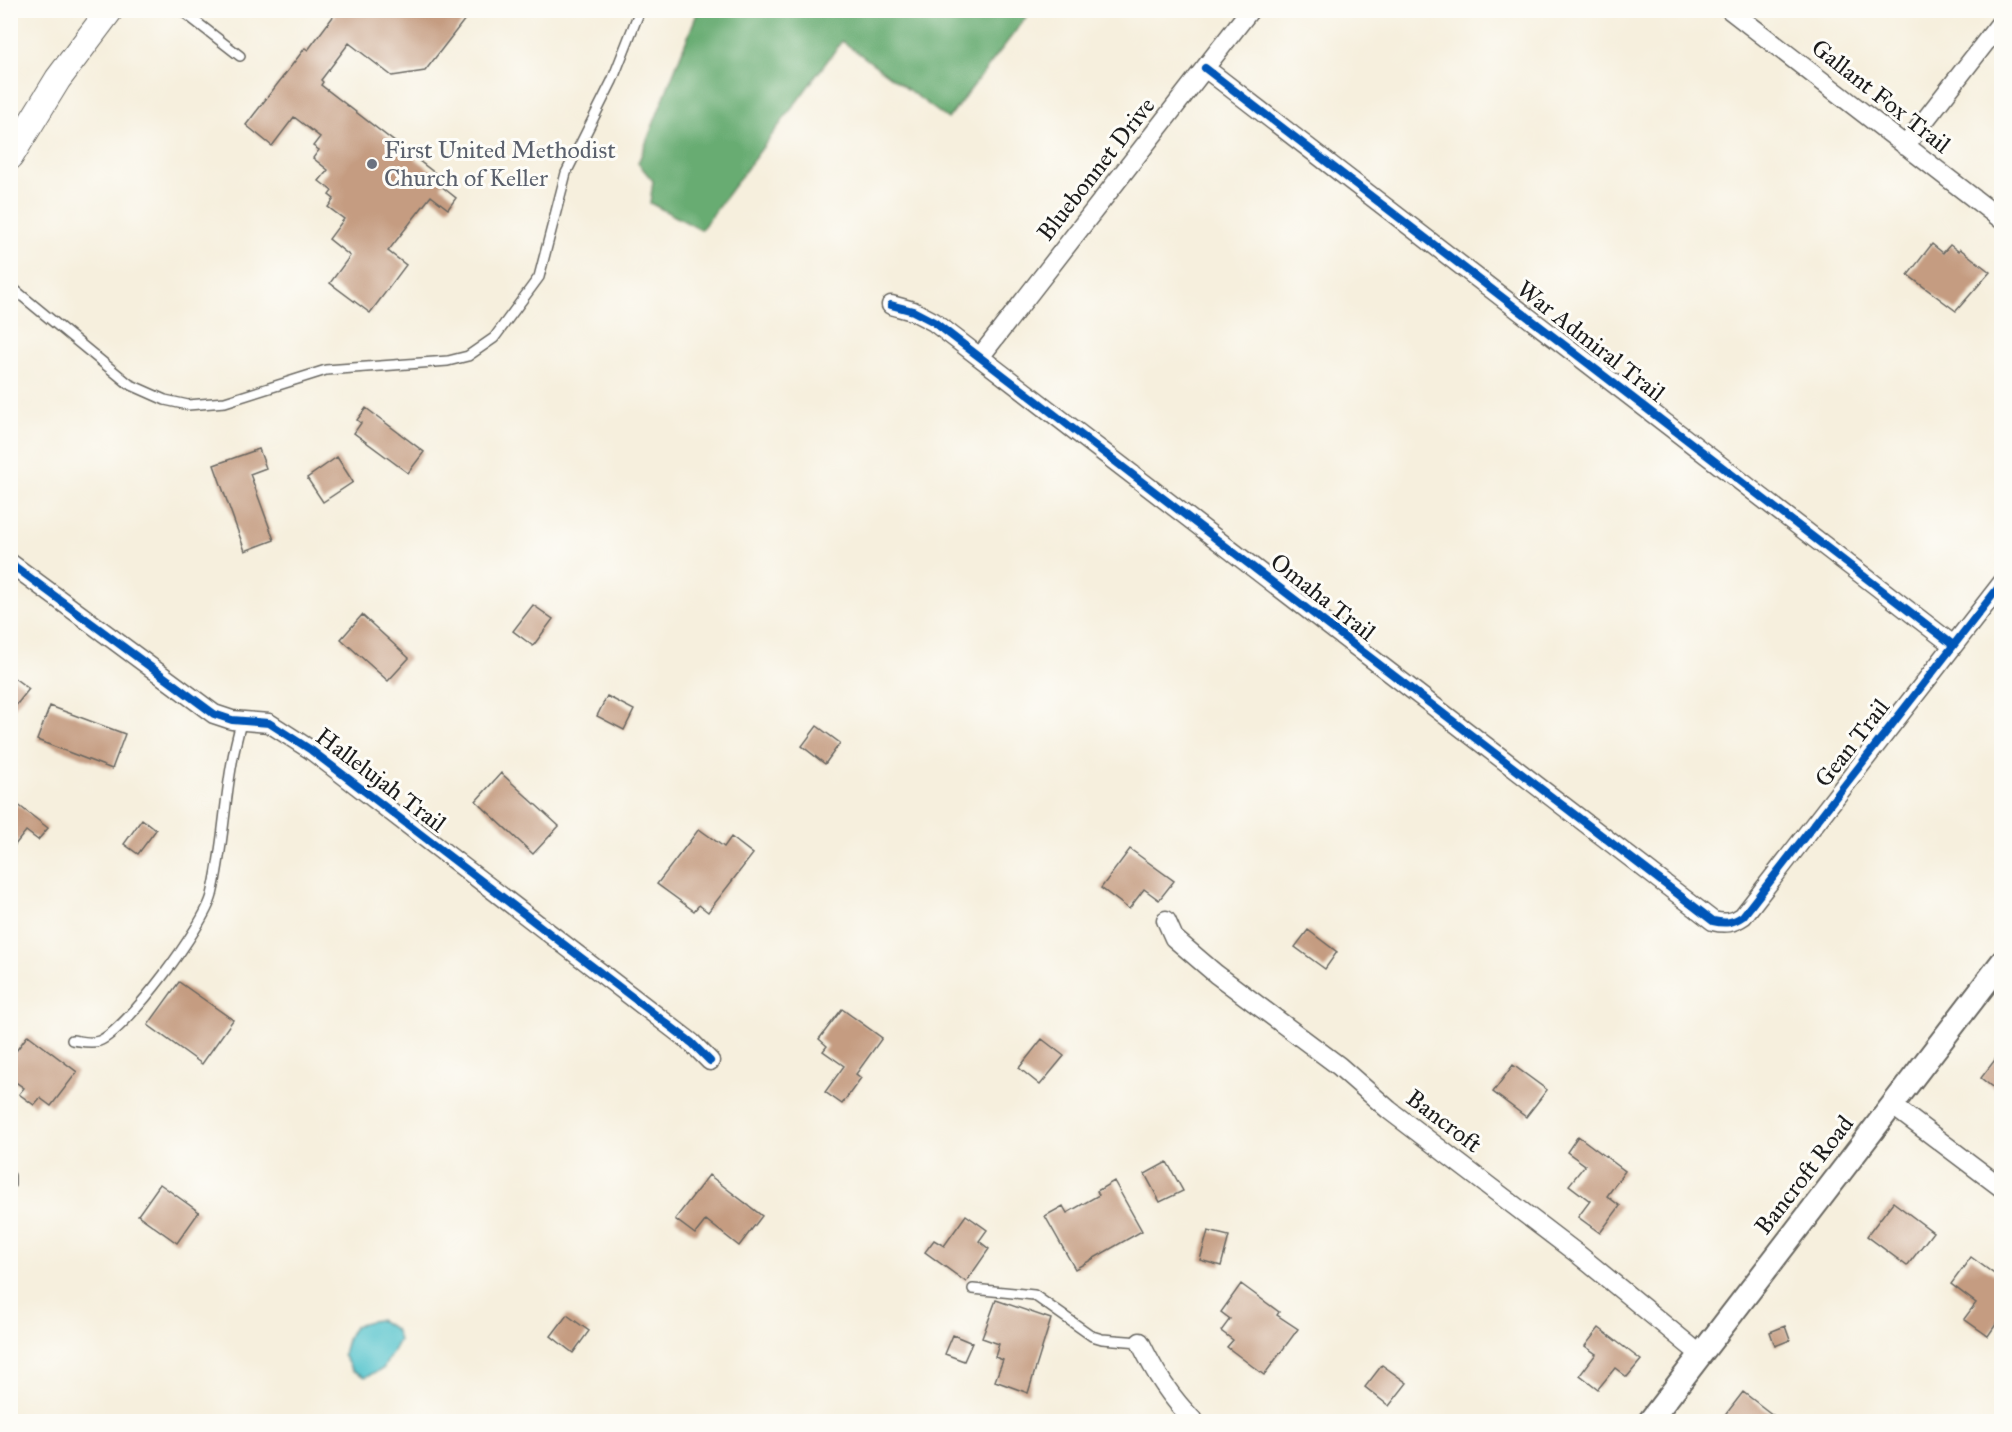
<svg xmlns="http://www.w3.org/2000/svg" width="2012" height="1432" font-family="'IM FELL Great Primer',serif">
  <rect width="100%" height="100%" fill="#fdfcf7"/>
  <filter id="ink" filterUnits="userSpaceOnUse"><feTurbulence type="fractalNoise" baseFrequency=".0167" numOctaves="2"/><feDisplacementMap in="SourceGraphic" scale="12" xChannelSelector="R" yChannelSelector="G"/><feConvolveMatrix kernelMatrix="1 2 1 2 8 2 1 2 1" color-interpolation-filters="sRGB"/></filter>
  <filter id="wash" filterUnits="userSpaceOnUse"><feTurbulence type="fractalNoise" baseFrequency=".008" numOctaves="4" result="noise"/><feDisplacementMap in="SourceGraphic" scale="24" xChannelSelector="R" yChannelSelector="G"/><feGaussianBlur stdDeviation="1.35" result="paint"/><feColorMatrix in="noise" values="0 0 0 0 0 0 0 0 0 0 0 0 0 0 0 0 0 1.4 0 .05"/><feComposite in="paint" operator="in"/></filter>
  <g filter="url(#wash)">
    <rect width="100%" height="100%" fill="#f6efdd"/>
    <path fill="#68ac72" stroke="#426447" stroke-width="1.5" d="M698,11V10L1031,11L948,119L842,41L701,230L650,203L653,181L638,163Z"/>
    <path fill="#58c5cd" stroke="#3a7074" stroke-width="1.5" d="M379,1320L395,1329L399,1340L383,1369L365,1377L352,1370L343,1355C349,1329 352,1322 379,1320Z"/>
    <g id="blocks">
      <path fill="#c59c81" d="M338,10H472L425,71L392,76L349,43L321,80L323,82L321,85L445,181L441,186L456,198L448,209L431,196L388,251L406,265L370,313L330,283L350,256L329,239L344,219L328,207L334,199L329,195L332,191L319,181L328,170L313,158L319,150L313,146L320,137L294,117L272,146L246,125L305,48L308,50Z
        M1932,244L1943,253L1950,245L1958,251L1960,249L1990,272L1956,311L1908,275Z
        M366,408L424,452L408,473L354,433L361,423L357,420Z
        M259,449L266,468L250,474L274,540L245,551L214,465Z
        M337,457L353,482L323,502L307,478Z
        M533,605L553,619L533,646L513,631Z
        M362,615L409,658L388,681L341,639Z
        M10,675L29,689L10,713Z
        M607,696L634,710L624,730L597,716Z
        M50,706L125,734L112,769L37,740Z
        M817,726L840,743L825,764L802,746Z
        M501,773L559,826L533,854L476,801Z
        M17,804L48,828L38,840L26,831L10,851V812Z
        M142,819L156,830L138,854L124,844Z
        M699,829L724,847L731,837L753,854L708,912L699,905L694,911L657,884Z
        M1130,849L1174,881L1159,900L1144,889L1129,909L1101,888Z
        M1308,930L1337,952L1325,969L1295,947Z
        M179,982L233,1020L202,1064L148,1025Z
        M842,1009L882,1038L856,1074L861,1078L842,1104L825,1092L844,1066L823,1051L827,1046L819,1039Z
        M28,1035L77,1072L51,1106L40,1098L34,1105L19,1094L24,1088L10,1078V1059Z
        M1042,1039L1064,1056L1040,1085L1019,1068Z
        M2001,1052V1094L1981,1078Z
        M1513,1065L1547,1090L1526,1117L1493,1092Z
        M1578,1136L1625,1171L1607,1196L1620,1206L1600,1233L1578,1217L1590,1201L1569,1185L1585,1165L1567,1152Z
        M1167,1162L1183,1191L1160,1202L1145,1174Z
        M709,1175L762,1216L739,1246L706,1220L695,1234L675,1219Z
        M1114,1181L1142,1231L1075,1269L1045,1216L1063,1206L1067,1213L1099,1195L1097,1191Z
        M160,1184L199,1212L177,1243L138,1215Z
        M1893,1202L1933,1232L1907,1266L1867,1236Z
        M966,1215L987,1230L979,1241L989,1249L966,1282L925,1252L934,1240L944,1246Z
        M1208,1231L1229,1236L1221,1266L1200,1260Z
        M1971,1257L2001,1279V1317L1988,1336L1964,1319L1976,1303L1951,1284Z
        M1241,1284L1279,1312L1277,1315L1298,1329L1264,1375L1227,1347L1233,1340L1221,1331L1230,1319L1221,1312Z
        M996,1300L1051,1319L1028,1393L995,1381L1003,1360L995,1357L999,1344L982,1338Z
        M567,1315L589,1331L573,1353L551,1336Z
        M1785,1326L1790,1340L1775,1346L1770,1332Z
        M1599,1328L1641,1360L1627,1377L1615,1368L1598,1389L1580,1375L1596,1354L1585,1346Z
        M953,1335L972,1343L964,1361L945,1354Z
        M1382,1365L1407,1383L1389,1406L1365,1387Z
        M1743,1392L1782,1422H1720Z"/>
    </g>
  </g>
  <g filter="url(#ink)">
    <use href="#blocks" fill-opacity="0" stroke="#686660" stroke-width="1.5"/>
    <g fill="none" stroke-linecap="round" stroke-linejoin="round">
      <g stroke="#686660" stroke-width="12">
        <path id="service" d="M181,10L240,56
          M10,286L129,384L165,400L188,405L225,402L326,370L448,361L468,356L494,338L539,277L566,173L612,81L640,10
          M72,1040C80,1041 92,1044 99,1041C127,1030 205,925 212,895C226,837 224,779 242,720
          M10,1176V1185
          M973,1289L1034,1295L1092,1336L1102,1339L1140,1342"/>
      </g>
      <g stroke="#686660" stroke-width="21">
        <path id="minor" d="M1730,10L2002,220
          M1205,68L1953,645
          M1905,146L2002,21
          M891,305L913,311L934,322L1713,921C1725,924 1733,923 1743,916L2002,583
          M980,357L1250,10
          M10,563L214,714L232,720L269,723L311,750L692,1043L710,1061
          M1166,920L1174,938L1216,974L1339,1066L1389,1110L1579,1255L1701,1355
          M1892,1105L2002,1188
          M1140,1342C1155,1373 1170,1397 1195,1422"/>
      </g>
      <g stroke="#686660" stroke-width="26">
        <path id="tertiary" d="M1649,1422L2002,962"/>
      </g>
      <g stroke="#686660" stroke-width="28">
        <path id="secondary" d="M10,157L58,79L110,10"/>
      </g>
      <use href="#service" stroke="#fff" stroke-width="9"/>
      <use href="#minor" stroke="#fff" stroke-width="18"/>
      <use href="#tertiary" stroke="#fff" stroke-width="22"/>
      <use href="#secondary" stroke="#fff" stroke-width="26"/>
      <g stroke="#fdfcf7" stroke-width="11">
        <path id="cycleway" d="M1205,68L1953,645
          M891,305L913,311L934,322L1713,921C1725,924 1733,923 1743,916L2002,583
          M10,563L214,714L232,720L269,723L311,750L692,1043L710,1061"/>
      </g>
      <use href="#cycleway" stroke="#0057b8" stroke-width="8"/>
    </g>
  </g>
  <circle fill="#6b7280" stroke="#fdfcf7" stroke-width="2" cx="372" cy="164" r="6"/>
  <g text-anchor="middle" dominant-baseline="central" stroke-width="6" stroke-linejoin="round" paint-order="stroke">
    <g font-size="24" fill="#1c1c1c" stroke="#fdfcf7">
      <text transform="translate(1881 96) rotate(38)">Gallant Fox Trail</text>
      <text transform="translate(1096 169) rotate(-52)">Bluebonnet Drive</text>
      <text transform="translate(1591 341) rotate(38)">War Admiral Trail</text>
      <text transform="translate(1323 597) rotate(38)">Omaha Trail</text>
      <text transform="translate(1852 743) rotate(-52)">Gean Trail</text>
      <text transform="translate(381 780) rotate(37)">Hallelujah Trail</text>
      <text transform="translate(1444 1121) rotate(37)">Bancroft</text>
      <text transform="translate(1804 1175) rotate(-52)">Bancroft Road</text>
    </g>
    <g font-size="24" fill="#5b616d" stroke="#fdfcf7" text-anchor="start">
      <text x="384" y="150">First United Methodist<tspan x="384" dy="28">Church of Keller</tspan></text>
    </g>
  </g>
  <rect width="2012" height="1432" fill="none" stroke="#fdfcf7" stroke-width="36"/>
</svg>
